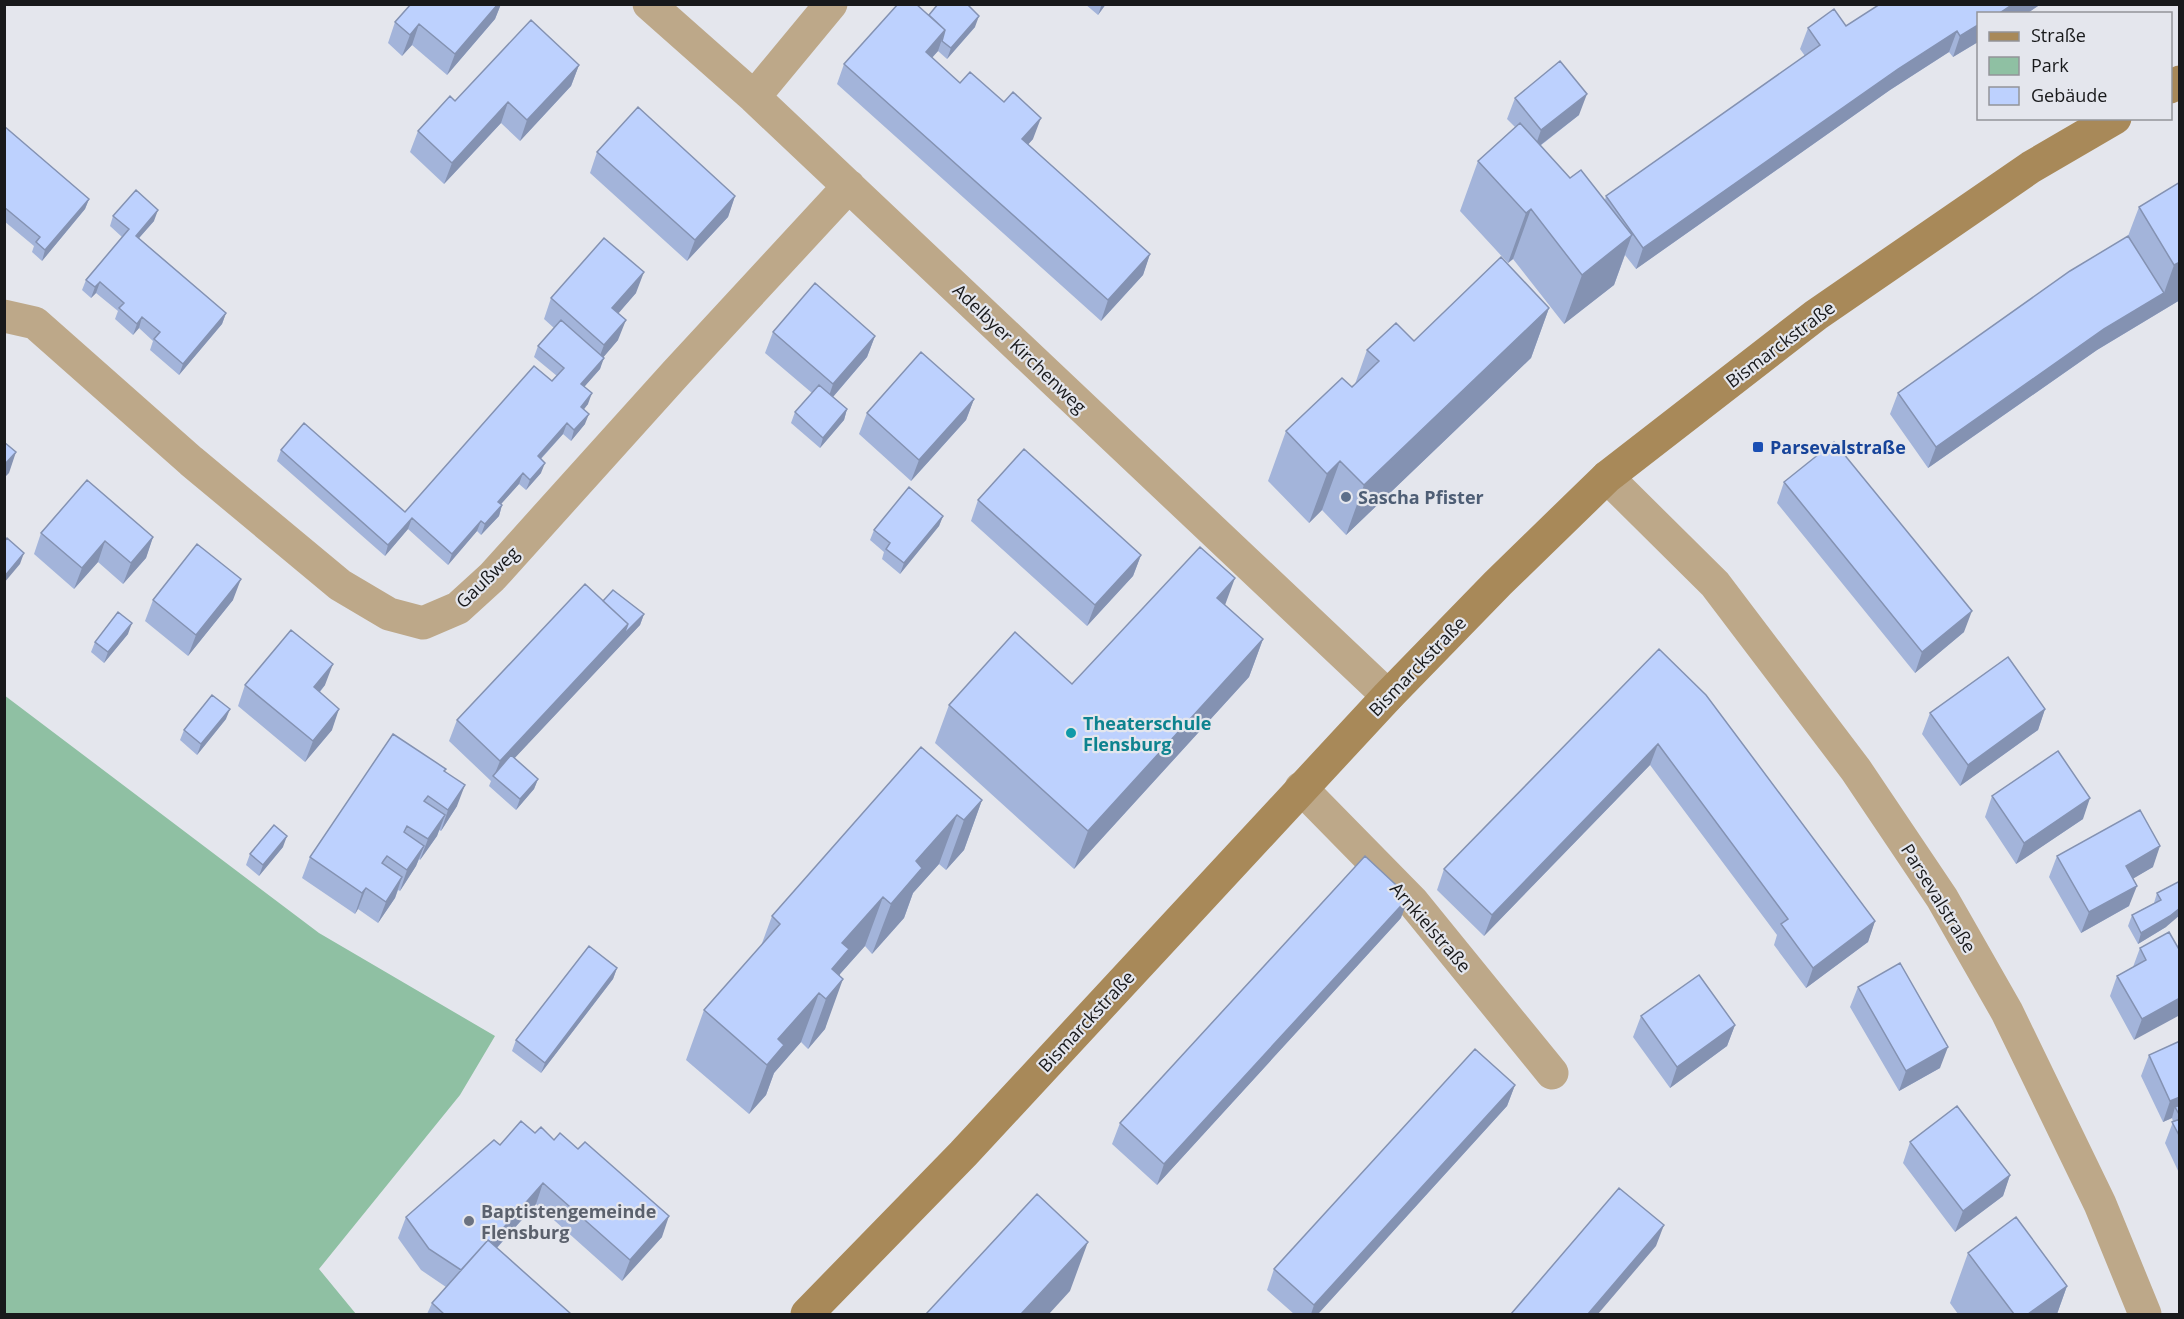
<svg xmlns="http://www.w3.org/2000/svg" width="2184" height="1319" font-family="'Open Sans',sans-serif">
  <rect width="100%" height="100%" fill="#e4e6ed"/>
  <path fill="#8fc0a3" d="M4,695L319,933L495,1036L460,1095L319,1269L356,1314H5Z"/>
  <g fill="none" stroke-linecap="round" stroke-linejoin="round">
    <path stroke="#bda889" stroke-width="33" d="M649,4L754,97L1388,696
      M754,97L831,4
      M4,316L35,323L191,461L340,585L389,614L423,623L458,608L492,577L676,373L849,186
      M1607,477L1715,584L1856,770L1942,898L2007,1012L2100,1204L2145,1314
      M1301,788L1412,901L1552,1073"/>
    <path stroke="#a88959" stroke-width="33" d="M2170,87L2180,82
      M807,1314L963,1154L1388,696L1498,583L1607,477L1816,315L2031,167L2115,118"/>
  </g>
  <path fill="#a3b4da" d="M411,4H501L495,19L447,75L412,45L402,56L388,43L395,22Z
    M1085,4H1106L1098,15Z
    M2041,4L2026,14H1978V42L1953,57L1949,52L1890,90L1636,269L1625,255L1614,285L1564,324L1513,259L1508,263L1460,211L1478,161L1515,127L1507,119L1515,98L1579,115L1540,146L1570,178L1605,200L1606,196L1805,56L1800,49L1808,28L1846,26Z
    M929,15L975,27L947,59L938,51L932,58L960,83L1033,139L1028,144L1150,254L1143,275L1101,321L837,84L844,64Z
    M579,65L571,86L520,141L501,123L444,184L410,152L418,131L455,101Z
    M4,126L89,199L85,209L42,261L32,252L34,246L4,221Z
    M597,152L735,196L728,217L687,261L590,173Z
    M2180,182V300L2097,350L1928,468L1890,414L1898,393L2128,236L2139,207Z
    M113,216L154,221L139,238L226,313L222,324L179,375L150,350L153,341L139,328L133,335L115,319L118,311L96,293L91,298L82,290L86,280L122,237L110,226Z
    M636,293L618,313V340L603,357L600,369L584,387L588,404L584,409L585,424L571,441L563,434L541,459V473L526,490L519,484L501,504L502,505L499,516L481,535L477,531L448,565L408,529L385,556L277,461L281,450L405,512L557,376L534,357L538,346L554,328L544,319L551,298Z
    M1549,308L1531,358L1346,535L1322,510L1309,523L1268,481L1286,431L1355,384L1367,350L1414,341Z
    M773,332L875,336L867,357L833,397L847,409L844,420L820,448L791,423L795,412L812,393L765,353Z
    M974,399L966,420L911,481L859,434L867,413Z
    M1784,482L1964,632L1915,673L1777,503Z
    M978,500L1141,555L1133,576L1087,626L971,521Z
    M943,516L939,526L900,574L882,559L884,552L870,540L874,530Z
    M41,533L153,537L146,558L123,584L98,562L74,589L34,554Z
    M153,600H233L188,656L145,621Z
    M603,601L644,614L640,625L514,758L538,779L534,789L516,810L489,786L491,781L449,741L457,720Z
    M1225,605L1263,639L1249,677L1074,869L935,743L949,705L1072,684Z
    M128,634L104,663L91,652L95,642Z
    M1659,649L1875,921L1868,942L1806,988L1774,945L1777,935L1650,765L1484,936L1437,890L1444,869Z
    M245,685H325L320,692L332,730L305,762L238,706Z
    M2045,709L2038,730L1960,786L1922,734L1930,713Z
    M226,719L197,755L180,740L184,730Z
    M445,772L457,806L441,831L439,830L437,836L420,860L419,859L416,866L400,891L398,890L395,898L378,923L358,909L355,914L302,878L310,857Z
    M1992,796L2083,819L2016,864L1985,817Z
    M982,800L964,850L946,870L939,864L913,893L904,918L872,954L865,946L840,974L825,1029L808,1049L801,1042L774,1073L766,1095L749,1114L686,1060L704,1010L761,946L772,916Z
    M283,847L259,876L246,865L250,854Z
    M2057,856L2153,867L2133,878L2129,906L2081,933L2049,877Z
    M2180,881L2166,927L2138,944L2128,926L2132,915L2154,903L2157,893Z
    M1401,918L1157,1185L1112,1144L1120,1123Z
    M2140,948L2180,951L2134,1040L2110,996L2117,976L2133,967Z
    M617,968L613,979L541,1073L512,1051L516,1040Z
    M1858,987L1940,1068L1899,1091L1850,1007Z
    M1641,1016L1735,1025L1727,1046L1670,1088L1633,1037Z
    M2180,1041V1175L2165,1143L2173,1122L2172,1118L2163,1122L2141,1076L2149,1055Z
    M1515,1085L1507,1106L1318,1314H1294L1267,1290L1274,1269Z
    M535,1133L662,1237L622,1281L536,1204L497,1248L571,1314H427L432,1303L446,1287L421,1270L398,1238L406,1217L500,1145Z
    M1910,1142L2010,1175L2003,1196L1955,1232L1903,1163Z
    M1968,1253L2067,1286L2057,1314H1958L1950,1303Z"/>
  <path fill="#8492b2" d="M498,4H501L495,19L447,75L455,54Z
    M1102,4H1106L1098,15Z
    M2013,4H2041L2026,14H1998Z
    M979,16L975,27L947,59L951,48Z
    M419,24L412,45L402,56L410,35Z
    M1978,25V42L1953,57L1960,36Z
    M945,30L938,51L918,73L926,52Z
    M1957,31L1949,52L1890,90L1636,269L1643,248L1898,69Z
    M579,65L571,86L520,141L527,120Z
    M1587,94L1579,115L1534,150L1541,130Z
    M508,102L501,123L444,184L452,163Z
    M1041,118L1033,139L1015,159L1022,139Z
    M735,196L728,217L687,261L695,240Z
    M89,199L85,209L42,261L45,250Z
    M1531,209L1513,259L1508,263L1526,213Z
    M158,210L154,221L132,246L136,236Z
    M1632,235L1614,285L1564,324L1582,275Z
    M1150,254L1143,275L1101,321L1108,300Z
    M2180,262V300L2097,350L1928,468L1936,447L2104,329L2164,293L2174,265Z
    M644,272L636,293L605,329L612,308Z
    M100,282L96,293L91,298L95,287Z
    M1549,308L1531,358L1346,535L1364,485Z
    M226,313L222,324L179,375L183,364Z
    M142,317L139,328L133,335L137,324Z
    M626,320L618,340L596,366L604,345Z
    M875,336L867,357L826,405L833,384Z
    M604,358L600,369L577,395L581,384Z
    M592,393L588,404L577,418L581,407Z
    M974,399L966,420L911,481L919,460Z
    M847,409L844,420L820,448L823,438Z
    M589,414L585,424L571,441L574,430Z
    M567,423L563,434L534,466L538,456Z
    M16,452L9,473L4,478V465Z
    M1340,461L1322,510L1309,523L1327,474Z
    M545,463L541,473L526,490L530,480Z
    M523,473L519,484L494,512L498,502Z
    M502,505L499,516L481,535L485,524Z
    M943,516L939,526L900,574L904,563Z
    M412,518L408,529L385,556L388,545Z
    M481,521L477,531L448,565L452,554Z
    M153,537L146,558L123,584L131,563Z
    M105,541L98,562L74,589L82,568Z
    M24,553L20,564L4,583V577Z
    M1141,555L1133,576L1087,626L1095,605Z
    M1235,578L1221,616L1217,598Z
    M241,579L233,600L188,656L196,635Z
    M1972,611L1964,632L1915,673L1922,652Z
    M644,614L640,625L496,778L494,776L500,761L628,624Z
    M132,623L128,634L104,663L108,652Z
    M1263,639L1249,677L1074,869L1088,831Z
    M333,664L325,685L306,708L314,687Z
    M230,709L226,719L197,755L201,744Z
    M339,709L332,730L305,762L313,741Z
    M2045,709L2038,730L1960,786L1968,765Z
    M1658,744L1650,765L1484,936L1492,915Z
    M538,779L534,789L516,810L520,799Z
    M465,785L457,806L441,831L448,810Z
    M2090,798L2083,819L2016,864L2024,843Z
    M982,800L964,850L946,870L964,820Z
    M445,815L437,836L420,860L428,839Z
    M957,815L939,864L913,893L904,918L872,954L891,904L916,861Z
    M287,836L283,847L259,876L263,865Z
    M424,846L416,866L400,891L407,870Z
    M2160,846L2153,867L2119,887L2126,866Z
    M402,877L395,898L378,923L386,902Z
    M2137,886L2129,906L2081,933L2089,912Z
    M366,888L358,909L355,914L362,893Z
    M883,897L865,946L840,974L835,989L843,979L825,1029L808,1049L826,999L822,996L842,943Z
    M1409,897L1401,918L1157,1185L1164,1164Z
    M2180,908V915L2166,927L2138,944L2141,933Z
    M1875,921L1868,942L1806,988L1813,968Z
    M617,968L613,979L541,1073L545,1063Z
    M819,993L801,1042L774,1073L766,1095L749,1114L767,1065L778,1039Z
    M2180,998V1015L2134,1040L2142,1019Z
    M1735,1025L1727,1046L1670,1088L1677,1067Z
    M1948,1047L1940,1068L1899,1091L1906,1071Z
    M1515,1085L1507,1106L1318,1314H1311L1314,1305Z
    M2180,1097V1115L2175,1107L2172,1118L2163,1122L2170,1101Z
    M2010,1175L2003,1196L1955,1232L1963,1211Z
    M543,1183L536,1204L456,1293L464,1272Z
    M669,1216L662,1237L622,1281L630,1260Z
    M1664,1225L1656,1246L1598,1314H1588Z
    M1088,1242L1070,1291L1049,1314H1021Z
    M2067,1286L2057,1314H2028Z"/>
  <path fill="#bdd1fe" stroke="#8492b2" stroke-width="1.5" d="M411,4H498L455,54L419,24L410,35L395,22Z
    M898,4H916L945,30L926,52L960,83L970,72L1004,102L1013,92L1041,118L1022,139L1150,254L1108,300L844,64Z
    M938,4H967L979,16L951,48L942,41L945,30L929,15Z
    M1880,4H2013L1998,14H1978V25L1960,36L1957,31L1898,69L1643,248L1606,196L1820,45L1808,28L1834,9L1846,26Z
    M531,20L579,65L527,120L508,102L452,163L418,131L450,96L455,101Z
    M1560,61L1587,94L1541,130L1515,98Z
    M638,107L735,196L695,240L597,152Z
    M1520,123L1570,178L1581,170L1632,235L1582,275L1531,209L1526,213L1478,161Z
    M4,126L89,199L45,250L36,242L40,237L4,207Z
    M2180,182V262L2174,265L2139,207Z
    M136,190L158,210L136,236L226,313L183,364L154,339L160,332L142,317L137,324L119,308L124,303L100,282L95,287L86,280L129,229L113,216Z
    M2128,236L2164,293L2104,329L1936,447L1898,393L2070,271Z
    M604,238L644,272L612,308L626,320L604,345L551,298Z
    M1501,257L1549,308L1364,485L1340,461L1327,474L1286,431L1342,378L1352,387L1379,361L1367,350L1396,323L1414,341Z
    M815,283L875,336L833,384L773,332Z
    M561,320L604,358L581,384L592,393L581,407L589,414L574,430L567,423L538,456L545,463L530,480L523,473L498,502L502,505L485,524L481,521L452,554L412,518L388,545L281,450L304,423L405,512L534,366L552,381L564,368L538,346Z
    M921,352L974,399L919,460L867,413Z
    M819,385L847,409L823,438L795,412Z
    M4,442L16,452L4,465Z
    M1834,442L1972,611L1922,652L1784,482Z
    M1024,449L1141,555L1095,605L978,500Z
    M87,480L153,537L131,563L105,541L82,568L41,533Z
    M909,487L943,516L904,563L886,549L890,543L874,530Z
    M7,538L24,553L4,577V542Z
    M197,544L241,579L196,635L153,600Z
    M1200,547L1235,578L1217,598L1263,639L1088,831L949,705L1015,632L1072,684Z
    M585,584L628,624L500,761L457,720Z
    M613,590L644,614L624,634L628,624L603,601Z
    M118,612L132,623L108,652L95,642Z
    M291,630L333,664L314,687L339,709L313,741L245,685Z
    M1659,649L1706,695L1875,921L1813,968L1781,924L1788,919L1658,744L1492,915L1444,869Z
    M2008,657L2045,709L1968,765L1930,713Z
    M212,695L230,709L201,744L184,730Z
    M393,734L446,769L444,771L465,785L448,810L428,796L424,801L445,815L428,839L407,826L404,832L424,846L407,870L387,856L384,860L382,863L402,877L386,902L366,888L362,893L310,857Z
    M921,747L982,800L964,820L957,815L916,861L922,868L891,904L883,897L842,943L849,949L832,969L843,979L826,999L819,993L778,1039L784,1045L767,1065L704,1010L780,924L772,916Z
    M2058,751L2090,798L2024,843L1992,796Z
    M511,755L538,779L520,799L493,776Z
    M2140,810L2160,846L2126,866L2137,886L2089,912L2057,856Z
    M274,825L287,836L263,865L250,854Z
    M1365,856L1409,897L1164,1164L1120,1123Z
    M2180,881V908L2170,916L2141,933L2132,915L2161,900L2157,893Z
    M2169,932L2180,951V998L2142,1019L2117,976L2146,960L2140,948Z
    M589,946L617,968L545,1063L516,1040Z
    M1900,963L1948,1047L1906,1071L1858,987Z
    M1699,975L1735,1025L1677,1067L1641,1016Z
    M2180,1041V1097L2170,1101L2149,1055Z
    M1475,1049L1515,1085L1314,1305L1274,1269Z
    M2180,1105V1116L2175,1107Z
    M1957,1106L2010,1175L1963,1211L1910,1142Z
    M2180,1119V1137L2172,1122Z
    M521,1121L535,1133L541,1127L554,1140L560,1133L578,1149L585,1142L669,1216L630,1260L543,1183L491,1242L488,1240L461,1270L429,1249L406,1217L494,1140L500,1145Z
    M1619,1188L1664,1225L1588,1314H1511Z
    M1037,1194L1088,1242L1021,1314H926Z
    M2016,1217L2067,1286L2028,1314H2014L1968,1253Z
    M488,1240L571,1314H444L432,1303Z"/>
  <rect fill="#1a4fb4" stroke="#e4e6ed" stroke-width="2" x="1752" y="441" width="12" height="12" rx="3"/>
  <circle fill="#5c6f8a" stroke="#e4e6ed" stroke-width="2" cx="1346" cy="497" r="6"/>
  <circle fill="#0f9aa8" stroke="#e4e6ed" stroke-width="2" cx="1071" cy="733" r="6"/>
  <circle fill="#6b7280" stroke="#e4e6ed" stroke-width="2" cx="469" cy="1221" r="6"/>
  <g text-anchor="middle" dominant-baseline="central" stroke-width="4.5" stroke-linejoin="round" paint-order="stroke">
    <g font-size="18" fill="#18191b" stroke="#e4e6ed">
      <text transform="translate(1780 344) rotate(-37)">Bismarckstraße</text>
      <text transform="translate(1020 348) rotate(44)">Adelbyer Kirchenweg</text>
      <text transform="translate(487 577) rotate(-44)">Gaußweg</text>
      <text transform="translate(1417 666) rotate(-46)">Bismarckstraße</text>
      <text transform="translate(1939 898) rotate(58)">Parsevalstraße</text>
      <text transform="translate(1431 927) rotate(49)">Arnkielstraße</text>
      <text transform="translate(1086 1021) rotate(-47)">Bismarckstraße</text>
    </g>
    <g font-size="18" font-weight="bold" fill="#164399" stroke="#e4e6ed" text-anchor="start">
      <text x="1770" y="447">Parsevalstraße</text>
    </g>
    <g font-size="18" font-weight="bold" fill="#4e5e75" stroke="#e4e6ed" text-anchor="start">
      <text x="1358" y="497">Sascha Pfister</text>
    </g>
    <g font-size="18" font-weight="bold" fill="#0d838f" stroke="#e4e6ed" text-anchor="start">
      <text x="1083" y="723">Theaterschule<tspan x="1083" dy="21">Flensburg</tspan></text>
    </g>
    <g font-size="18" font-weight="bold" fill="#5b616d" stroke="#e4e6ed" text-anchor="start">
      <text x="481" y="1211">Baptistengemeinde<tspan x="481" dy="21">Flensburg</tspan></text>
    </g>
  </g>
  <rect width="2184" height="1319" fill="none" stroke="#18191b" stroke-width="12"/>
  <rect x="1977" y="12" width="195" height="108" fill="#e4e6ed" stroke="#929499" stroke-width="1.5"/>
  <rect x="1989" y="32" width="30" height="9" fill="#a88959" stroke="#929499" stroke-width="1.5"/>
  <text x="2031" y="42" font-size="18" fill="#18191b">Straße</text>
  <rect x="1989" y="57" width="30" height="18" fill="#8fc0a3" stroke="#929499" stroke-width="1.5"/>
  <text x="2031" y="72" font-size="18" fill="#18191b">Park</text>
  <rect x="1989" y="87" width="30" height="18" fill="#bdd1fe" stroke="#929499" stroke-width="1.5"/>
  <text x="2031" y="102" font-size="18" fill="#18191b">Gebäude</text>
</svg>
